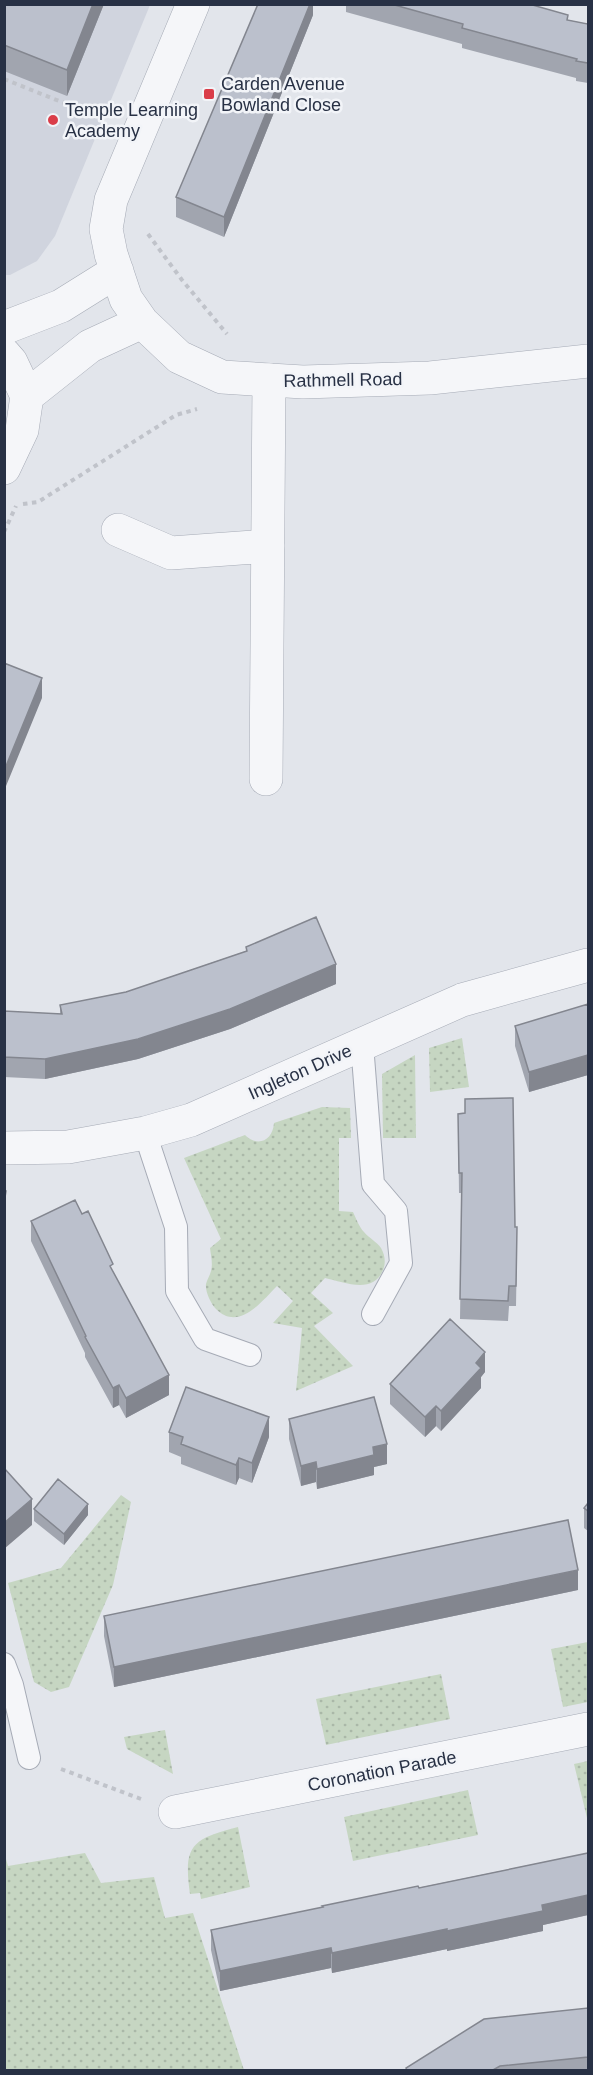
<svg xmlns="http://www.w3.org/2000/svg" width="593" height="2075" font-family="Arial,sans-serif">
  <defs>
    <pattern id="grass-dots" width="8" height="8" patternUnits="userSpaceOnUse" patternTransform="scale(1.5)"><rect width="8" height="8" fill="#c6d6c2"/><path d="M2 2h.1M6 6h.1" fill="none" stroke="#aab8a8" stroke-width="1.8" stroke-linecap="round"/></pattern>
  </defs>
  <rect width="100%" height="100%" fill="#e2e5eb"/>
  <path fill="#d0d4de" d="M4,5H150L55,236L37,261L10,275H4Z"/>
  <path fill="url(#grass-dots)" d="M462,1038L469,1087L430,1092L429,1048Z
    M415,1055L416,1138H383L382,1074Z
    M322,1107L350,1108L351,1138H339V1211L353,1212C356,1218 359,1227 364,1232C369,1238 377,1242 381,1248C385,1255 386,1263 383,1270C373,1295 344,1282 325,1278L311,1293L333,1313L314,1326L353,1366L296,1391L302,1328L273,1323L293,1301L277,1286C262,1301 239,1332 216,1309C211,1304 205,1292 206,1284C207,1280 210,1275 211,1271C213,1264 211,1256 210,1248L221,1239L184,1158L245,1135C258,1148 273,1140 274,1123Z
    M121,1495L131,1502L113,1585L69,1687L51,1692L34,1682L8,1583L61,1568Z
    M588,1642V1702L563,1707L551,1649Z
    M441,1674L450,1719L326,1745L316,1699Z
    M165,1730L173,1774L127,1749L124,1737Z
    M588,1761V1818H587L574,1764Z
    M468,1790L478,1835L353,1861L344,1817Z
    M238,1827L250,1887L201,1899L200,1893L190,1894C183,1845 192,1839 238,1827Z
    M4,1852L8,1866L85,1853L101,1883L154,1877L165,1918L193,1913L244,2070H5Z"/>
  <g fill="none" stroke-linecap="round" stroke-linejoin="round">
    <g stroke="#a6abb6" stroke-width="24">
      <path id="service" d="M362,1044L373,1184L396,1211L401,1263L373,1314
        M145,1133L176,1227L177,1291L205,1339L250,1355
        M4,1664L12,1685L29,1758"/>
    </g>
    <g stroke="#a6abb6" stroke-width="34">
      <path id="minor" d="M118,530L171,553L268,546
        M266,779L269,380
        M4,1148L68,1147L145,1133L191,1120L462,1000L588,965
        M175,1812L588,1729"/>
    </g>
    <g stroke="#a6abb6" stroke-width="34">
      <path id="tertiary" d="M193,4L111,200L106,229L111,254L126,299L142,322L179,357L222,377L303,382L430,378L588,361
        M4,328L61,306L117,271
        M4,354L11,362L27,396L22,430L4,468
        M27,396L90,346L142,322"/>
    </g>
    <path stroke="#c0c3ca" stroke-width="4" stroke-dasharray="4.5 4.5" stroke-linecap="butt" d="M4,79L104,119
      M148,234L182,280L227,334
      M23,504L38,502L176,415L197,409
      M4,532L16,506
      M61,1769L141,1799"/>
    <use href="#service" stroke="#f5f6f9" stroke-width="22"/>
    <use href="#minor" stroke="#f5f6f9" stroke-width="33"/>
    <use href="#tertiary" stroke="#f5f6f9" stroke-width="33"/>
  </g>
  <path fill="#a1a5af" d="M4,4H104L67,96L4,71Z
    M313,4V15L224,237L176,217V197Z
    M346,4H529L568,20L588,24V83L576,81V78L462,48V44L346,12Z
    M246,947L336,984L230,1029L138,1059L45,1079L4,1077V1011L60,1014V1005L126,992L246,951Z
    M588,1004V1075L529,1092L515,1046V1026Z
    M458,1114L515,1227L517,1247L516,1306H509L508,1321L460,1319L462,1193H459Z
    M82,1214L113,1272L169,1395L126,1418L119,1405L113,1408L85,1357V1353L31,1241V1221Z
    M485,1372L481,1377V1388L441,1431L436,1426L425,1437L390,1404V1384Z
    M289,1419L387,1464L374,1467V1475L317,1489L316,1482L301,1486L289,1439Z
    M169,1432L269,1437L252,1483L239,1478L236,1485L181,1464V1457L169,1452Z
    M588,1503V1531L584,1528V1508Z
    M34,1509L88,1515L64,1545L34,1521Z
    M578,1590L114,1687L104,1636V1616Z
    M588,1853V1915L543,1925V1931L447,1951V1949L332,1973L331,1968L220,1991L211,1950V1930Z
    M588,2008V2070H406V2068Z"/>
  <path fill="#83868f" d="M93,4H104L67,96V70Z
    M310,4H313V15L224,237V217Z
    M42,678V698L4,791V771Z
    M336,964V984L230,1029L138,1059L45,1079V1059Z
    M588,1055V1075L529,1092V1072Z
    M6,1191V1211L4,1224V1204Z
    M485,1352V1372L481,1377V1388L441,1431V1411L476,1363Z
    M169,1375V1395L126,1418V1398Z
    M119,1385V1405L113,1408V1388Z
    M436,1406V1426L425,1437V1417Z
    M269,1417V1437L252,1483V1463Z
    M387,1444V1464L374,1467V1475L317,1489V1469L373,1447Z
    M239,1458V1478L236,1485V1465Z
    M316,1462V1482L301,1486V1466Z
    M32,1499V1525L4,1549V1523Z
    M88,1504V1515L64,1545V1534Z
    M578,1570V1590L114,1687V1667Z
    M588,1895V1915L543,1925V1931L447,1951V1931L542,1905Z
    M447,1929V1949L332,1973V1953Z
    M331,1948V1968L220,1991V1971Z"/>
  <path fill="#bbc0cc" stroke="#83868f" stroke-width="1.5" d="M4,4H93L67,70L4,45Z
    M258,4H310L224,217L176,197Z
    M391,4H529L568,15L567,20L588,24V63L576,61L577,59L462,28L463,24Z
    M4,663L42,678L4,771Z
    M316,917L336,964L230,1009L138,1039L45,1059L4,1057V1011L62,1014L60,1005L126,992L191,970L247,951L246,947Z
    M588,1004V1055L529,1072L515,1026Z
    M513,1098L515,1227H517L516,1286H509L508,1301L460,1299L462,1173H459L458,1114L465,1113V1099Z
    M4,1191H6L4,1204Z
    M75,1200L82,1214L88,1211L113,1264L110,1266L169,1375L126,1398L119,1385L113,1388L85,1337L86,1336L31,1221Z
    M450,1319L485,1352L476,1363L481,1368L441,1411L436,1406L425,1417L390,1384Z
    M186,1387L269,1417L252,1463L239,1458L236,1465L181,1444L183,1437L169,1432Z
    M374,1397L387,1444L373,1447L374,1455L317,1469L316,1462L301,1466L289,1419Z
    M4,1468L32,1499L4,1523Z
    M58,1479L88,1504L64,1534L34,1509Z
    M588,1503V1511L584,1508Z
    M568,1520L578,1570L114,1667L104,1616Z
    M588,1853V1895L542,1905L543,1911L447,1931V1929L332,1953L331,1948L220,1971L211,1930L323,1907L322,1906L418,1886L419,1888Z
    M588,2008V2057L500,2066L493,2070H407L406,2068L484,2019Z"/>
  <g fill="#da3d49" stroke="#f2f4f8" stroke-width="2">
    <rect x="203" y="88" width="12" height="12" rx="3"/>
    <circle cx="53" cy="120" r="6"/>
  </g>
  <g text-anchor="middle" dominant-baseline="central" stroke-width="5" stroke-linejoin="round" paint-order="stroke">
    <g font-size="18" fill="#283145" stroke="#f2f4f8" text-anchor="start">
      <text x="221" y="84">Carden Avenue<tspan x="221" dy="21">Bowland Close</tspan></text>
      <text x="65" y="110">Temple Learning<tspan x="65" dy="21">Academy</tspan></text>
    </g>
    <g font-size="18" fill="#283145" stroke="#f2f4f8">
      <text transform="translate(343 380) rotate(-1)">Rathmell Road</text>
      <text transform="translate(300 1072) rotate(-24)">Ingleton Drive</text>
      <text transform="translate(382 1771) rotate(-11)">Coronation Parade</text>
    </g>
  </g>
  <rect width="593" height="2075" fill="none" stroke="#283145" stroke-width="12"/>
</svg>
